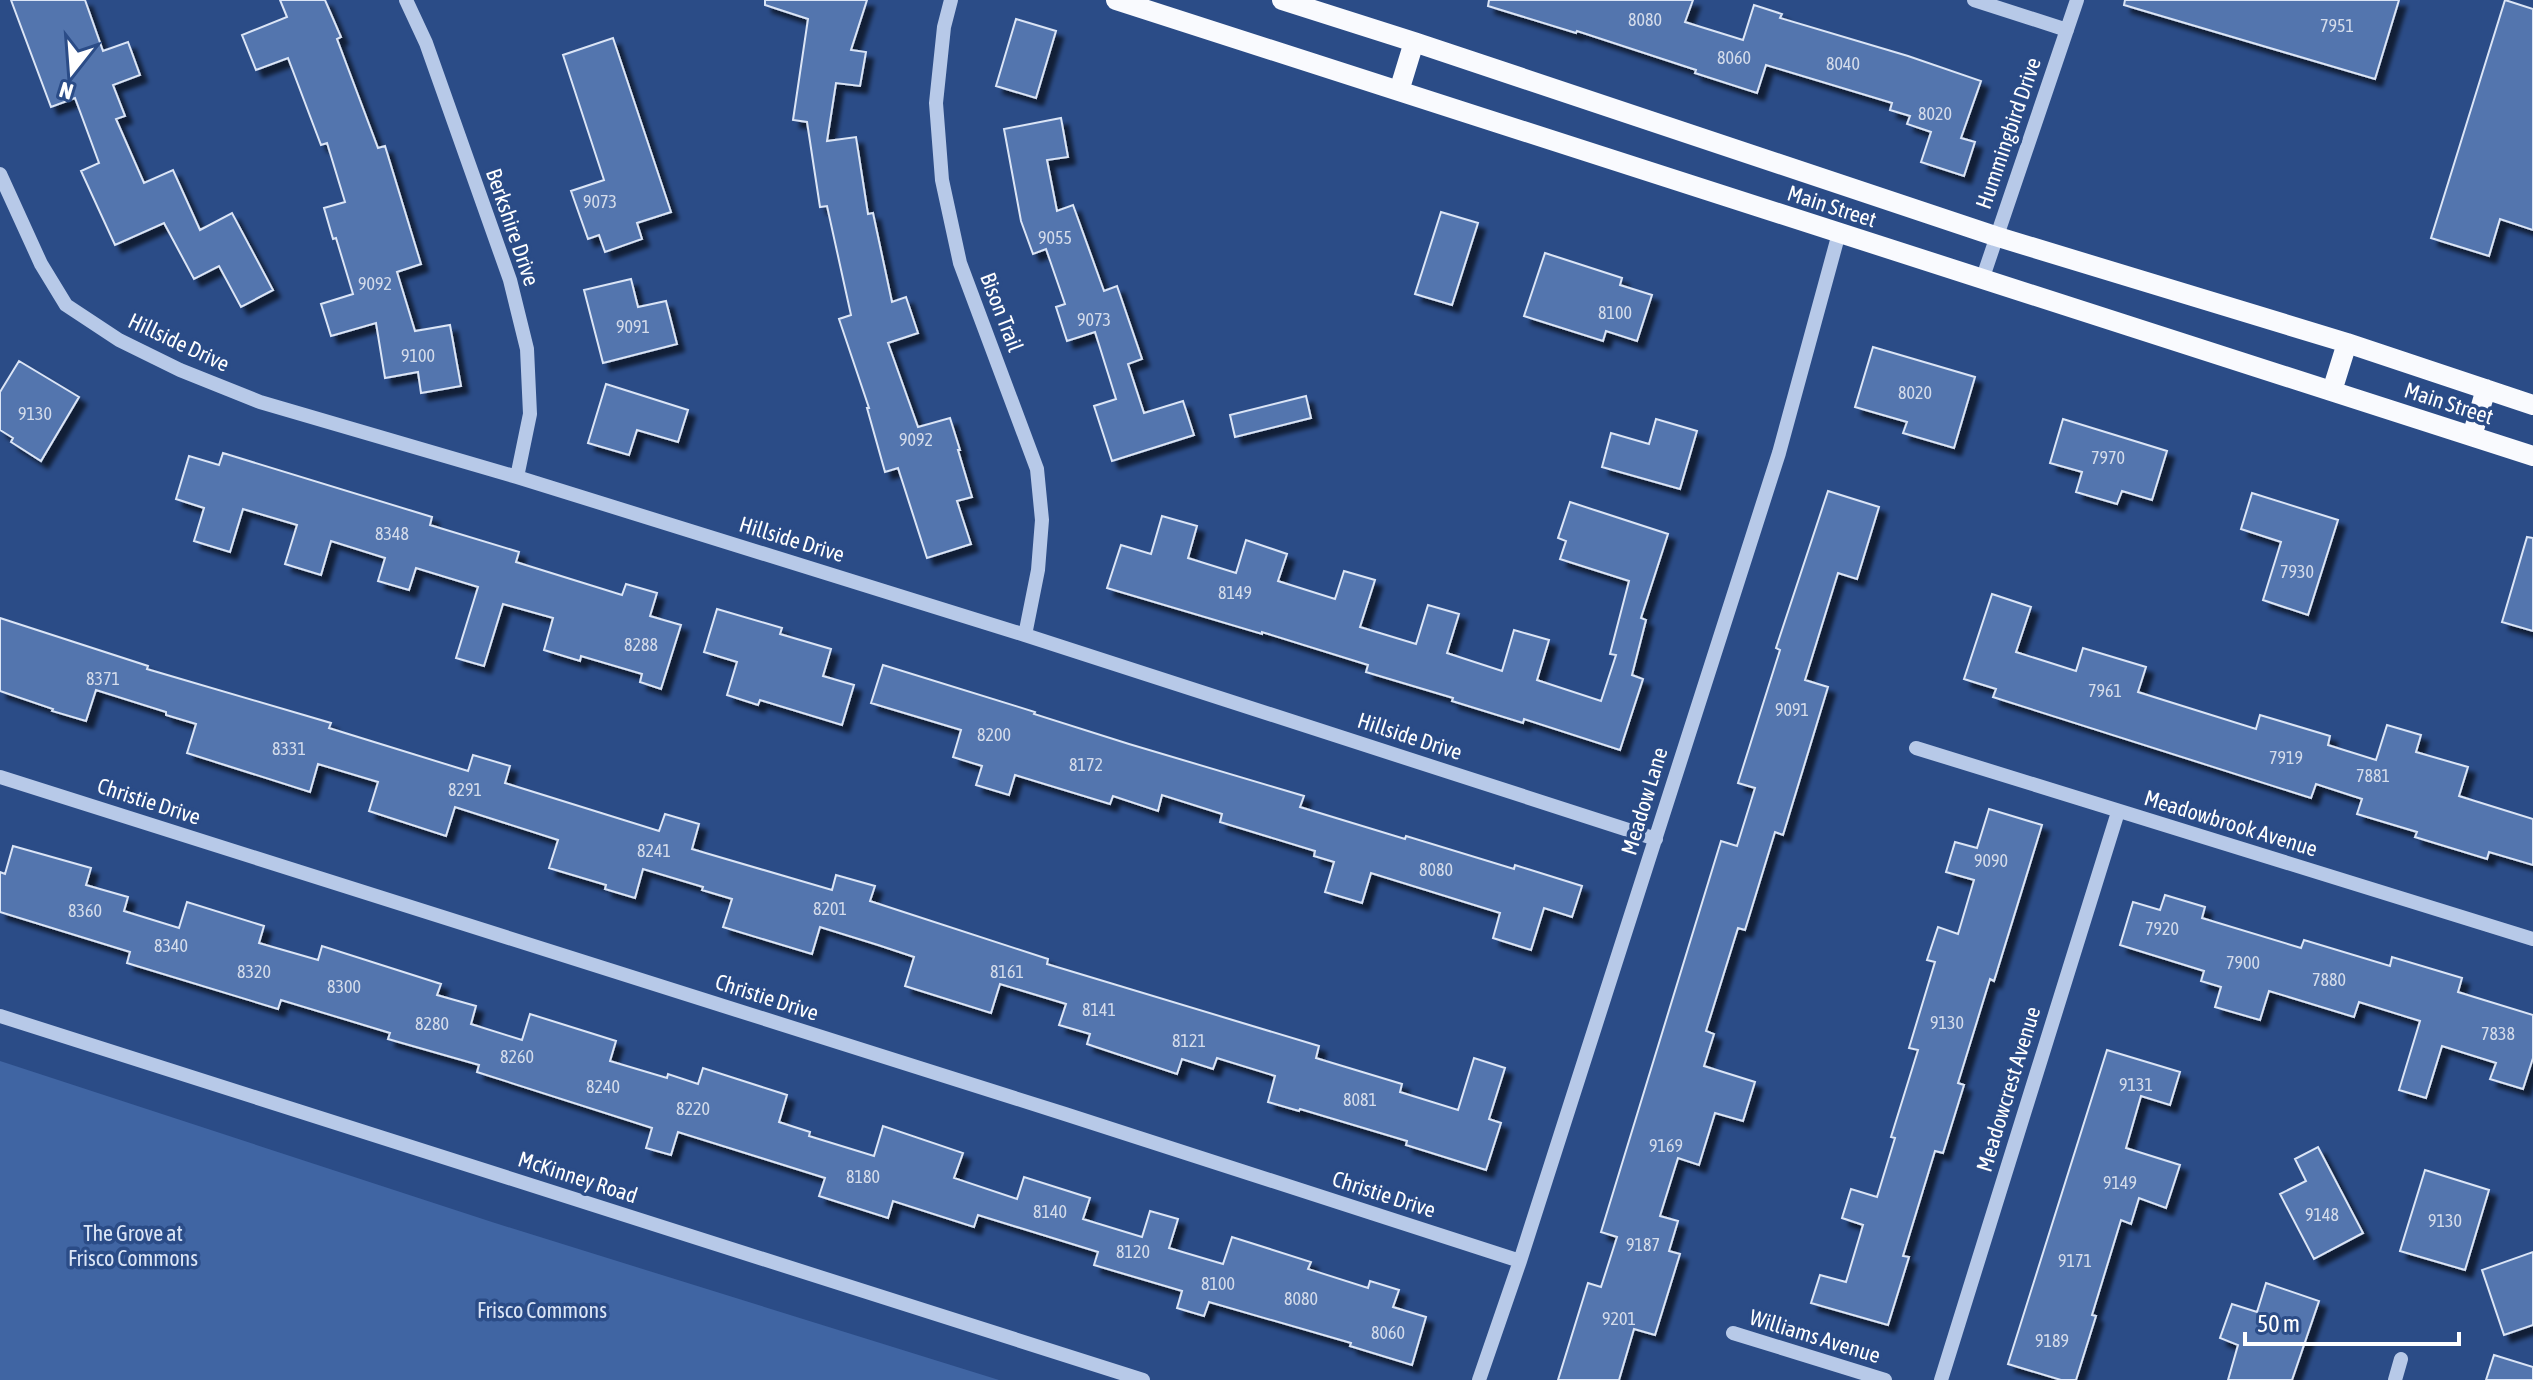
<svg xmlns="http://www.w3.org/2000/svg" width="2533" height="1380" font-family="'Asap Condensed',sans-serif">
  <defs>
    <filter id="shadow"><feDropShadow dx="7" dy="7" stdDeviation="2" flood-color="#0009"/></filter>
  </defs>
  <rect width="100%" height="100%" fill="#2b4c87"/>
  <path fill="#4065a3" d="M0,1061L495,1223L999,1380H0Z"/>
  <path fill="#5375ae" stroke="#dbe5f6" stroke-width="2" filter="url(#shadow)" d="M11,0H85L103,51L128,42L140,75L113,85L125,116L116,119L144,183L173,170L200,230L232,213L273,290L241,307L219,266L194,279L164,223L115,245L81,171L99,163L75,98L51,107Z
    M280,0H325L341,37L337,39L378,148L385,146L421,264L397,272L415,331L450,325L461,386L421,393L418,372L385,378L376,323L331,336L321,304L353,294L336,238L333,239L324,208L345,202L327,143L321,145L288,58L256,70L242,35L287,17Z
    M765,0H867L851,50L866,52L860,86L836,83L827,141L856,137L868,214L873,213L892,302L906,297L918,333L888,343L918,427L950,418L960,450H958L972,497L957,501L971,544L927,558L898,468L885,472L867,408H869L839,319L851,315L827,206L820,207L807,122L793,120L808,19L765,5Z
    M1489,0H1693L1685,22L1743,40L1754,5L1782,14L1780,18L1908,56L1981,81L1961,138L1975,142L1964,176L1921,162L1931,132L1907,124L1910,116L1890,110L1892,103L1766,65L1757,93L1695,73L1696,70L1577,31L1576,33L1488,6Z
    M2125,0H2399L2375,79L2124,5Z
    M2505,0L2533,9V230L2500,219L2489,256L2431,238Z
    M1016,19L1056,31L1036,98L996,86Z
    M613,38L671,212L637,223L642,239L605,252L599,235L588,239L571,191L604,180L563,55Z
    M1061,118L1068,157L1047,160L1057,211L1073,205L1104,291L1117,286L1142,359L1128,364L1144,413L1183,401L1194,435L1112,461L1094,406L1116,399L1095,332L1067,341L1056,307L1065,304L1046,249L1033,254L1021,221L1004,129Z
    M1441,212L1478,223L1452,305L1415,294Z
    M1545,253L1622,278L1620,285L1652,295L1637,341L1606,331L1603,341L1524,316Z
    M631,279L638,307L666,301L677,344L603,363L584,290Z
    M1873,347L1975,377L1954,448L1903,433L1907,422L1855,407Z
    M19,361L79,397L41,461L11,442L13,438L0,430V392Z
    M606,384L688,410L678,442L637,430L629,455L588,443Z
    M1306,396L1311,418L1235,437L1230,415Z
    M1656,419L1697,431L1680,489L1602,467L1611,433L1649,444Z
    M2063,419L2167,451L2152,500L2122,491L2117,504L2076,492L2082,472L2050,463Z
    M223,453L432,517L430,525L519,552L516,562L622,595L626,584L657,593L650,616L681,625L661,689L640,682L642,674L581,656L580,661L544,650L553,618L503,604L484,666L456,658L478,587L416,568L409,590L378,581L385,558L331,541L321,575L285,564L297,525L243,509L230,552L194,541L204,508L176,499L189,456L219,465Z
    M1828,491L1879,507L1857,579L1838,573L1805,680L1828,687L1783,835L1775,832L1745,930L1738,928L1706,1031L1714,1034L1704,1066L1755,1082L1743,1121L1715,1113L1699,1165L1678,1158L1660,1216L1678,1221L1669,1251L1680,1254L1655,1335L1634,1329L1619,1380H1558L1588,1283L1601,1287L1617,1237L1601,1232L1721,841L1737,846L1755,788L1738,783L1780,650L1776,648Z
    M2252,493L2338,520L2308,615L2263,600L2281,542L2241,529Z
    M1570,502L1668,534L1641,618L1646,620L1632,675L1643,679L1620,750L1524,719L1523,723L1452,701L1453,698L1366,672L1368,665L1262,632V634L1107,588L1121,545L1151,554L1162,516L1197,526L1188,558L1236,573L1246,540L1287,554L1278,581L1335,599L1344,571L1375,580L1360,627L1416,644L1428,605L1459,614L1447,653L1502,671L1514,630L1549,640L1537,680L1601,701L1616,655L1610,654L1629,581L1560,559L1566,541L1558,538Z
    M2527,537L2533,538V631L2502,622Z
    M1992,594L2031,607L2016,652L2076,671L2083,648L2146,667L2138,692L2256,729L2260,715L2330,736L2328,745L2376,760L2387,725L2421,735L2416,752L2468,767L2459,796L2533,819V865L2489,852L2487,859L2415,837L2417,832L2357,814L2362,799L2316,784L2311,798L1993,697L1996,689L1964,679Z
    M717,609L782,628L780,634L831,649L823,676L854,685L842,725L760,700L758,705L727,695L737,662L704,652Z
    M0,618L148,666L147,669L331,723L329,728L468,771L473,755L510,766L505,783L659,831L665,814L699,824L692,849L832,890L836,875L875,886L870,901L1048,959L1047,964L1319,1046L1316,1058L1402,1084L1400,1092L1458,1110L1474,1058L1505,1068L1489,1119L1501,1123L1486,1170L1406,1145L1407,1141L1300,1109L1299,1111L1268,1102L1275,1076L1217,1058L1213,1069L1182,1059L1177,1074L1087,1044L1090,1034L1059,1025L1066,1004L1000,984L991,1013L905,986L914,957L878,945L820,927L812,954L723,927L732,899L702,890L703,887L643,869L635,898L605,889L606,885L549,868L558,840L455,807L446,836L369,811L378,782L318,764L310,792L187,753L196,724L166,715V712L96,690L86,721L52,711L53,709L0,691Z
    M883,665L1035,712L1034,714L1129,744L1304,796L1300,807L1405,839L1406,836L1514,869L1515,865L1582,886L1572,917L1544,908L1531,950L1493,938L1500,913L1371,873L1362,903L1325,892L1334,862L1314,856L1315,851L1220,822L1222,814L1162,795L1158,811L1113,796L1110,804L1015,775L1009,795L976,785L982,766L953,757L961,730L871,703Z
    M1989,809L2042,825L1994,981L1990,979L1958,1083L1964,1085L1943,1153L1935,1151L1903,1256L1909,1257L1888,1325L1811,1303L1820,1275L1846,1282L1863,1225L1842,1218L1851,1189L1877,1197L1895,1138L1891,1137L1918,1050L1909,1048L1935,962L1927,960L1938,927L1958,934L1974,880L1946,872L1955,842L1977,848Z
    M13,846L91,868L86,885L128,897L124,911L179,928L187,902L264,926L259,943L318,960L322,946L441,984L437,995L476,1006L471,1024L522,1040L530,1014L616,1041L610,1061L667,1078L668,1074L698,1084L703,1068L787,1095L779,1122L810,1132L809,1136L874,1156L883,1126L963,1153L954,1178L1017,1199L1024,1177L1090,1198L1083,1219L1142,1237L1150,1211L1178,1219L1169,1248L1223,1264L1232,1237L1311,1262L1308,1269L1368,1288L1370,1281L1399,1290L1393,1307L1426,1317L1412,1365L1350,1346L1351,1343L1209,1302L1204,1316L1177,1308L1182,1291L1094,1265L1098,1252L978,1215L974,1227L893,1201L888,1218L819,1196L825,1178L678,1132L671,1155L646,1148L652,1128L477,1072L479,1065L388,1039L390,1033L281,1000L278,1009L127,963L130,952L0,912V872L5,874Z
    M2165,895L2205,907L2202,918L2301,948L2304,940L2390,966L2392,957L2462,978L2458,992L2533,1015V1058L2523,1089L2490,1079L2496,1063L2442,1046L2426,1098L2399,1090L2420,1021L2359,1002L2354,1017L2269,991L2260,1020L2215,1007L2221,987L2201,981L2204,971L2120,945L2133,902L2160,910Z
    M2107,1050L2180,1072L2170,1105L2141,1096L2126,1148L2180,1165L2166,1208L2139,1198L2131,1224L2121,1220L2092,1315L2096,1316L2076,1380H2061L2008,1364Z
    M2318,1147L2363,1233L2314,1259L2280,1194L2306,1181L2295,1159Z
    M2425,1170L2489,1190L2465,1270L2400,1251Z
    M2533,1252V1325L2504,1335L2482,1270Z
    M2266,1283L2319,1301L2292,1380H2228L2238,1345L2220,1338L2232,1304L2257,1312Z
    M2494,1355L2533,1367V1380H2486Z"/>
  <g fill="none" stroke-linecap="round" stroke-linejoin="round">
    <path stroke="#b7c9e8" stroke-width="14" d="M406,0L426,43L510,280L527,349L530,414L517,477
      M951,0L944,27L936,103L942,180L960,263L1037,469L1042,520L1038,570L1025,635
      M1974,0L2067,30
      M0,174L41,264L66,305L119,340L180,370L260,402L517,477L1025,635L1656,839
      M1982,280L2077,0
      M1916,748L2533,939
      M0,777L1065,1114L1520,1261
      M0,1016L1143,1380
      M1733,1333L1885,1380
      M1479,1380L1520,1261L1779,453L1839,233
      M1941,1380L2118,812
      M2395,1380L2401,1359"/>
    <path stroke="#f9fafe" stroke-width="20" d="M1116,0L2533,456
      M1282,0L1414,42L1995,236L2347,343L2533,405
      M1399,91L1414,42
      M2332,391L2347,343
      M2472,436L2486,389"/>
  </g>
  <g text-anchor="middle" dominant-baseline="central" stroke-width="7" stroke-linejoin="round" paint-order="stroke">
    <g font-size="18" fill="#d4dceb">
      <text x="1645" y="19">8080</text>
      <text x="2337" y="25">7951</text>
      <text x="1734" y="57">8060</text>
      <text x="1843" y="63">8040</text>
      <text x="1935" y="113">8020</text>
      <text x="600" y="201">9073</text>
      <text x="1055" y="237">9055</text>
      <text x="375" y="283">9092</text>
      <text x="1615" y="312">8100</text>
      <text x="1094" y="319">9073</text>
      <text x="633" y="326">9091</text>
      <text x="418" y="355">9100</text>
      <text x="1915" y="392">8020</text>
      <text x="35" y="413">9130</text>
      <text x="916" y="439">9092</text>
      <text x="2108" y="457">7970</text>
      <text x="392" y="533">8348</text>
      <text x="2297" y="571">7930</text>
      <text x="1235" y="592">8149</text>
      <text x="641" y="644">8288</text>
      <text x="103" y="678">8371</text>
      <text x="2105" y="690">7961</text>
      <text x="1792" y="709">9091</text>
      <text x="994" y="734">8200</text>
      <text x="289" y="748">8331</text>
      <text x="2286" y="757">7919</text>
      <text x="1086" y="764">8172</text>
      <text x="2373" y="775">7881</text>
      <text x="465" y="789">8291</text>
      <text x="654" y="850">8241</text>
      <text x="1991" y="860">9090</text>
      <text x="1436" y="869">8080</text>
      <text x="830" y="908">8201</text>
      <text x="85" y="910">8360</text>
      <text x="2162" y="928">7920</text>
      <text x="171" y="945">8340</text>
      <text x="2243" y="962">7900</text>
      <text x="254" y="971">8320</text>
      <text x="1007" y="971">8161</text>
      <text x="2329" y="979">7880</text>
      <text x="344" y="986">8300</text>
      <text x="1099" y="1009">8141</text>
      <text x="1947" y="1022">9130</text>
      <text x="432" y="1023">8280</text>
      <text x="2498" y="1033">7838</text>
      <text x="1189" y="1040">8121</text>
      <text x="517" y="1056">8260</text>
      <text x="2136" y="1084">9131</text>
      <text x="603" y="1086">8240</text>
      <text x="1360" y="1099">8081</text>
      <text x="693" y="1108">8220</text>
      <text x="1666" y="1145">9169</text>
      <text x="863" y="1176">8180</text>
      <text x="2120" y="1182">9149</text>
      <text x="1050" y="1211">8140</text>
      <text x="2322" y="1214">9148</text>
      <text x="2445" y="1220">9130</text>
      <text x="1643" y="1244">9187</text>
      <text x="1133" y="1251">8120</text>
      <text x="2075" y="1260">9171</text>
      <text x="1218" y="1283">8100</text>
      <text x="1301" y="1298">8080</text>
      <text x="1619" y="1318">9201</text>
      <text x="1388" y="1332">8060</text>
      <text x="2052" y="1340">9189</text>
    </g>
    <g font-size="22" fill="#fff" stroke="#2b4c87">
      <text transform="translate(2008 133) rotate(-71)">Hummingbird Drive</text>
      <text transform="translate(1832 206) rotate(18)">Main Street</text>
      <text transform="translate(513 227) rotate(71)">Berkshire Drive</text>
      <text transform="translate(1002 312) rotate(69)">Bison Trail</text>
      <text transform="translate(179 342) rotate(25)">Hillside Drive</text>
      <text transform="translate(2449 403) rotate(18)">Main Street</text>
      <text transform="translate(792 539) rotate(17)">Hillside Drive</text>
      <text transform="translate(1410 736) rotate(18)">Hillside Drive</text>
      <text transform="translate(149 801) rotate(18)">Christie Drive</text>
      <text transform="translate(1644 801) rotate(-73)">Meadow Lane</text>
      <text transform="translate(2231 823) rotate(17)">Meadowbrook Avenue</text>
      <text transform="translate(767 997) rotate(18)">Christie Drive</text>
      <text transform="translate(2008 1089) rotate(-73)">Meadowcrest Avenue</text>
      <text transform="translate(578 1177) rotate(18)">McKinney Road</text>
      <text transform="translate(1384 1194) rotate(18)">Christie Drive</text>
      <text transform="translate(1815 1336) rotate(17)">Williams Avenue</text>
    </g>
    <g font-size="22" fill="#dbe5f6" stroke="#2b4c87">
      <text x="133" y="1233">The Grove at<tspan x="133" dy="25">Frisco Commons</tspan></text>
      <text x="542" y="1310">Frisco Commons</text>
    </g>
  </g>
  <g transform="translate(72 72) rotate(197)" stroke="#2b4c87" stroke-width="6" paint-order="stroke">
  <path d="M0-6L14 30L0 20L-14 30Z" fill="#ffffff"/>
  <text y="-12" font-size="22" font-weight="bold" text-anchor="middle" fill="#ffffff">N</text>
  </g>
  <path d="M2245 1332v12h214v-12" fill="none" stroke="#ffffff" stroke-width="4"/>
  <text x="2257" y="1332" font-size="24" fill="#ffffff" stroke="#2b4c87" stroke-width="6" paint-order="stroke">50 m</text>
</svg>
